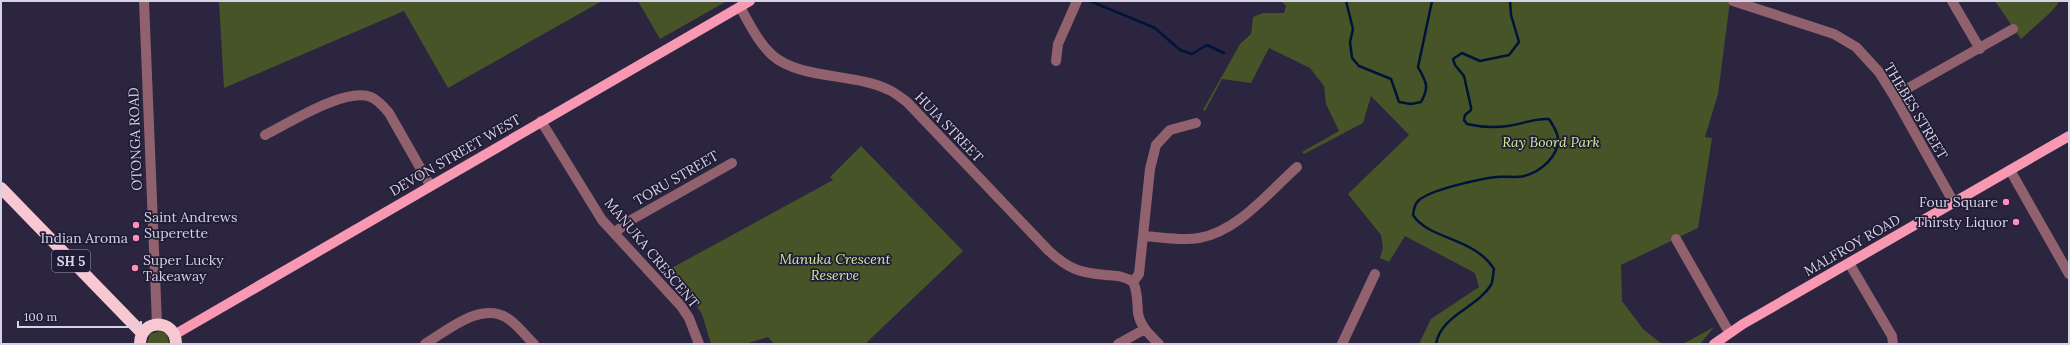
<svg xmlns="http://www.w3.org/2000/svg" width="2070" height="345" font-family="Lora,serif">
  <rect width="100%" height="100%" fill="#2b2540"/>
  <path fill="#475428" d="M219,1H602L448,88L404,11L224,88Z
    M638,1H727L660,39Z
    M1281,1H1730L1718,94L1705,137L1712,138L1698,228L1621,265L1622,301L1643,329L1662,344H1419L1431,319L1479,287L1475,273L1405,236L1389,262L1380,258L1383,248L1381,235L1348,194L1409,135L1371,96L1363,123L1304,154L1302,152L1339,131L1326,104L1324,86L1310,68L1269,48L1251,83L1222,79L1205,111L1203,110L1240,44L1251,34L1253,17L1263,13H1284L1286,6Z
    M1995,1H2060L2051,12L2021,39Z
    M861,146L963,251L865,344H774L768,337L745,344H711L702,314L687,291L668,270L833,180L830,177Z
    M1714,327L1700,344H1683Z
    M160,331L167,334L169,344H147L150,334Z"/>
  <g fill="none" stroke-linecap="round" stroke-linejoin="round">
    <path stroke="#001339" stroke-width="2.5" d="M1090,1L1155,28L1180,50L1192,54L1207,45L1224,53
      M1346,1L1353,29L1350,42L1352,58L1359,66L1391,79L1399,102L1411,104L1421,102C1430,86 1426,82 1418,67L1432,1
      M1436,344C1441,315 1477,308 1491,285C1493,281 1493,274 1494,269C1474,237 1429,240 1413,215C1414,209 1414,205 1418,201C1429,190 1479,179 1496,177C1505,176 1515,178 1524,176C1540,172 1559,157 1558,138C1557,131 1553,125 1549,119C1533,118 1524,124 1508,126C1495,128 1480,127 1467,124L1464,120L1465,115L1471,110V107L1464,76L1455,65L1453,59L1462,53L1480,61L1509,55L1519,42L1511,15L1510,1"/>
    <path stroke="#91626e" stroke-width="10" d="M144,1L157,324
      M1733,1L1834,34L1856,47L1879,72L1894,96L1954,203
      M1952,1L1980,49
      M740,7C749,23 758,42 772,55C800,80 857,73 889,90C896,93 901,98 907,102L1048,250C1068,269 1080,273 1106,275C1116,276 1125,276 1133,282
      M1056,61L1058,44L1077,1
      M1894,96L2013,29
      M541,121L602,220L681,306L689,318L699,344
      M265,135C289,123 345,87 371,97C378,100 384,107 389,113L430,185
      M2010,170L2069,274
      M614,233L631,220L732,163
      M1144,236C1162,237 1181,241 1199,238C1237,232 1269,192 1297,167
      M1676,239L1729,332
      M1849,263L1892,336L1893,344
      M1133,282L1139,274L1150,169L1156,145L1170,130L1196,123
      M1133,282C1138,292 1137,301 1138,313C1140,326 1150,335 1159,344
      M425,344C448,330 483,299 510,320C519,327 526,336 534,344
      M1118,344L1145,329
      M1342,344L1375,274"/>
    <path stroke="#f998b3" stroke-width="10" d="M174,335L750,1
      M1714,344L1743,324L2069,136"/>
    <path stroke="#f7c7d2" stroke-width="12" d="M1,188L142,333
      M140,344C140,318 176,318 176,344"/>
  </g>
  <g fill="#ff8ebb" stroke="#211c35" stroke-width="1.5">
    <circle cx="2006" cy="202" r="4"/>
    <circle cx="2016" cy="222" r="4"/>
    <circle cx="136" cy="225" r="4"/>
    <circle cx="136" cy="238" r="4"/>
    <circle cx="135" cy="268" r="4"/>
  </g>
  <g text-anchor="middle" dominant-baseline="central" stroke-width="3.5" stroke-linejoin="round" paint-order="stroke">
    <rect fill="#211c35" stroke="#9f9cb0" stroke-width="1" x="52" y="250" width="38" height="22" rx="3"/>
    <g font-size="13" font-weight="bold" fill="#d5d3e4">
      <text x="71" y="261">SH 5</text>
    </g>
    <g font-size="14" fill="#d5d3e4" stroke="#211c35">
      <text transform="translate(1916 111) rotate(59)">THEBES STREET</text>
      <text transform="translate(949 127) rotate(46)">HUIA STREET</text>
      <text transform="translate(135 139) rotate(-92)">OTONGA ROAD</text>
      <text transform="translate(455 155) rotate(-30)">DEVON STREET WEST</text>
      <text transform="translate(676 178) rotate(-30)">TORU STREET</text>
      <text transform="translate(1852 245) rotate(-30)">MALFROY ROAD</text>
      <text transform="translate(652 253) rotate(50)">MANUKA CRESCENT</text>
    </g>
    <g font-size="14" font-style="italic" fill="#d2ec98" stroke="#211c35">
      <text x="1551" y="142">Ray Boord Park</text>
      <text x="835" y="259">Manuka Crescent<tspan x="835" dy="16">Reserve</tspan></text>
    </g>
    <g font-size="14" fill="#d5d3e4" stroke="#211c35" text-anchor="end">
      <text x="1998" y="202">Four Square</text>
      <text x="144" y="217" text-anchor="start">Saint Andrews<tspan x="144" dy="16">Superette</tspan></text>
      <text x="2008" y="222">Thirsty Liquor</text>
      <text x="128" y="238">Indian Aroma</text>
      <text x="143" y="260" text-anchor="start">Super Lucky<tspan x="143" dy="16">Takeaway</tspan></text>
    </g>
  </g>
  <rect width="2070" height="345" fill="none" stroke="#d5d3e4" stroke-width="4"/>
  <path d="M18 321v6h123v-6" fill="none" stroke="#d5d3e4" stroke-width="2"/>
  <text x="24" y="321" font-size="12" fill="#d5d3e4" stroke="#211c35" stroke-width="3" paint-order="stroke">100 m</text>
</svg>
